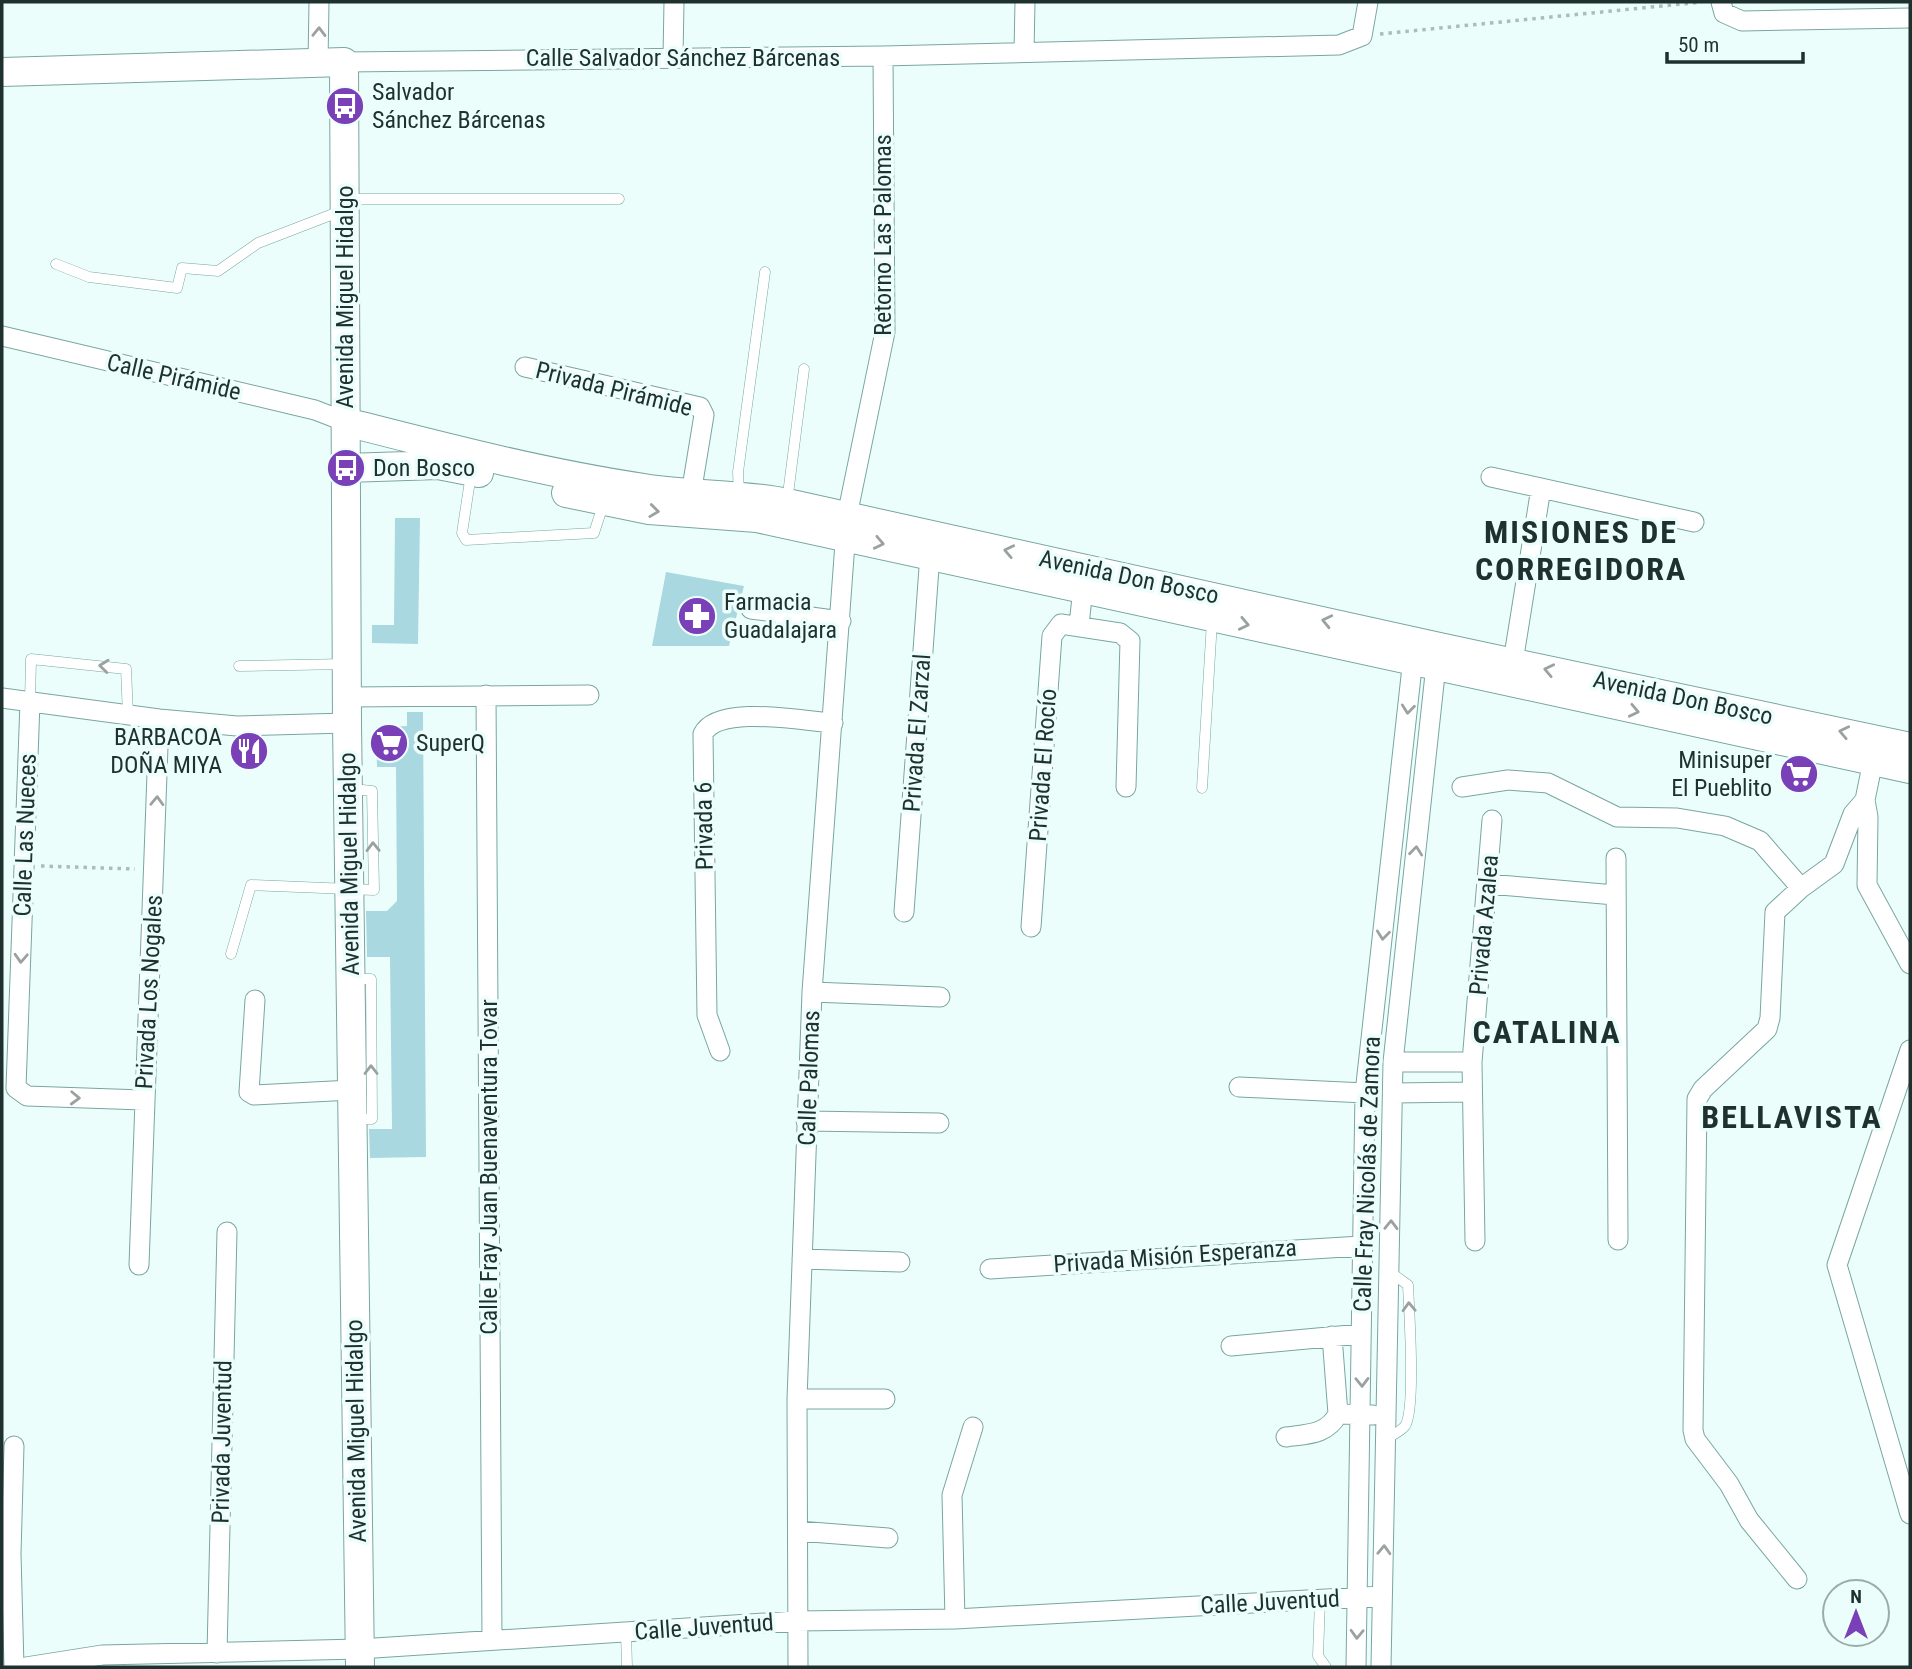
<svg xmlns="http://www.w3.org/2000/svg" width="1912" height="1669" font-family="'Roboto Condensed',sans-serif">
  <rect width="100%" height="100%" fill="#ecfefc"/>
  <path fill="#aad8e1" d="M395,518H420L418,644L372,643V625H394Z
    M666,572L744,586L729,646H652Z
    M407,712H423L426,1157L370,1158L369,1129H392L390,957H367L366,911H387L397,901L396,767H377L376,727L407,726Z"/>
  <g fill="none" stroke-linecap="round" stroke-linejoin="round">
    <g stroke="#78a6a1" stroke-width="11">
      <path id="lane" d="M345,199H619
        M56,264L89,277L177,288L182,268L218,271L258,243L341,211
        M471,474L462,533L466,540L594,533L604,502
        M739,495L738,472L765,272
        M787,502L804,369
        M239,666L346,664
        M30,702L31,659L126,669L128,715
        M1202,788L1212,621
        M231,954L251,885L374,890L372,791L352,789
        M351,979H371L372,1119H356
        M1387,1438C1393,1435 1401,1431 1405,1426C1416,1410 1409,1309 1408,1285L1390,1272
        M1320,1600L1318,1656L1326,1667
        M626,1632L627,1667"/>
    </g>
    <g stroke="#78a6a1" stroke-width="21">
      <path id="street" d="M1721,2L1724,13L1742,21L1910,18
        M1024,52L1025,2
        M673,57L674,2
        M318,62L319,2
        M344,62L883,56L1339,45L1362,36L1368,2
        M2,336L315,410L346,422
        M525,367L700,407L704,415L691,494
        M1491,477L1694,522
        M751,609L841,621
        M1079,625L1083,588
        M1513,662L1541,488
        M486,695L492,1640
        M347,697L589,695
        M2,698L159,719L237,726L347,723
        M30,702L16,1088L27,1096L143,1100
        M1875,751L1865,800L1868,817L1867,885L1910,964
        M1462,787L1508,780L1548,783L1617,817L1677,818L1725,826L1760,841L1801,888L1834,864L1853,814L1865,800
        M1616,858L1618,1240
        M1488,884L1615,895
        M904,912L930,554
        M1031,927L1052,636L1061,624L1120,633L1130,641L1126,787
        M812,992L940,997
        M255,1000L249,1092L254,1095L352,1090
        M1910,1050L1837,1265L1910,1514
        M720,1051L707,1015L703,734C718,704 803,721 833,723
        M1393,1062H1472
        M1239,1087L1365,1093
        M1393,1093L1471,1092
        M806,1121L939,1123
        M1475,1241L1472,1062L1492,820
        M802,1259L900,1262
        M139,1265L159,719
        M990,1269L1361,1246
        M1332,1336L1338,1414L1373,1415
        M1231,1346L1361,1334
        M797,1399H885
        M1286,1437C1307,1434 1327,1435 1338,1414
        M798,1531L888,1538
        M1797,1579L1749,1520L1729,1484L1695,1439L1693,1430L1697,1099L1703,1089L1767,1029L1770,1018L1775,912L1801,888
        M955,1619L952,1495L973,1427
        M217,1653L227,1232
        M14,1667L11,1554L14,1446
        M26,1667L102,1655L359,1649L796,1621L955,1619L1382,1596
        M798,1667L797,1399L812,992L847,516L885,332L883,56
        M1356,1667L1365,1093L1414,649
        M1381,1667L1393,1062L1437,656"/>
    </g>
    <g stroke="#78a6a1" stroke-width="30">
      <path id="secondary" d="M2,72L344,62L347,723L360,1667
        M346,422C444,447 543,473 644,488C692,496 740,493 787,503L1439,647L1910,747
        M346,468L438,465L479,473
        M566,493L649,510L757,518L1910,769"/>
    </g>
    <path stroke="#aabdbb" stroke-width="3.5" stroke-dasharray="3.5 5" stroke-linecap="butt" d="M1380,34L1702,2
      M41,866L135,869"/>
    <use href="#lane" stroke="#fff" stroke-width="10"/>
    <use href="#street" stroke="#fff" stroke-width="19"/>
    <use href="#secondary" stroke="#fff" stroke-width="28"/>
  </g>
  <defs><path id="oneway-chevron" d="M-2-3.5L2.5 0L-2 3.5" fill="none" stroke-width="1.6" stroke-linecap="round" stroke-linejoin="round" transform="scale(1.75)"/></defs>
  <g stroke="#9aa2a1">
    <use href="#oneway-chevron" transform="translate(319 32) rotate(-89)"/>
    <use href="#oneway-chevron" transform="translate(654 511) rotate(7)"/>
    <use href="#oneway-chevron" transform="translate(879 543) rotate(12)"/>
    <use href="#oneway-chevron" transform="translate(1009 551) rotate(-168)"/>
    <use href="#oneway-chevron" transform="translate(1327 621) rotate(-167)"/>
    <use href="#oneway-chevron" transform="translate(1244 624) rotate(12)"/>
    <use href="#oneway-chevron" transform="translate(104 666) rotate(-174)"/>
    <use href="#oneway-chevron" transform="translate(1549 670) rotate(-168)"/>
    <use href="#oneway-chevron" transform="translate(1408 709) rotate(96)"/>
    <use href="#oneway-chevron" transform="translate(1634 711) rotate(12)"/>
    <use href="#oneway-chevron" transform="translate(1844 732) rotate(-168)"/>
    <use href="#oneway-chevron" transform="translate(157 801) rotate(-88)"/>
    <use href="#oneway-chevron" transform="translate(373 847) rotate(-91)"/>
    <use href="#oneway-chevron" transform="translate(1416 851) rotate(-84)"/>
    <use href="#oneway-chevron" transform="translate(1383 935) rotate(96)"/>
    <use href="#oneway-chevron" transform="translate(21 958) rotate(93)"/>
    <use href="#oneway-chevron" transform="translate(371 1070) rotate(-90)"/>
    <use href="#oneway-chevron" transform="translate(75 1098) rotate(2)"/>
    <use href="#oneway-chevron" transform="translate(1391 1225) rotate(-89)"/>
    <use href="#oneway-chevron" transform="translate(1409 1307) rotate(-92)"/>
    <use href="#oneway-chevron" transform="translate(1362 1382) rotate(89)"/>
    <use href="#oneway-chevron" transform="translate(1384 1550) rotate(-88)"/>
    <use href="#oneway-chevron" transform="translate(1357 1634) rotate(92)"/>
  </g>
  <defs>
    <g id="bus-disc" transform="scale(2.0125)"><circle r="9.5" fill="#7940b7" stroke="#ecfefc"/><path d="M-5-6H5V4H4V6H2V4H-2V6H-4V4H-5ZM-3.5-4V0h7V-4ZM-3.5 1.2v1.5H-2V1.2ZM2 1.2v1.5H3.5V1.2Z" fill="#fff"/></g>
    <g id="pharmacy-disc" transform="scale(2.0125)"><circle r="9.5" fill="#7940b7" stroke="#ecfefc"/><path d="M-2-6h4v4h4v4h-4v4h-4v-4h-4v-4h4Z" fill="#fff"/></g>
    <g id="supermarket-disc" transform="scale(2.0125)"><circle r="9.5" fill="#7940b7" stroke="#ecfefc"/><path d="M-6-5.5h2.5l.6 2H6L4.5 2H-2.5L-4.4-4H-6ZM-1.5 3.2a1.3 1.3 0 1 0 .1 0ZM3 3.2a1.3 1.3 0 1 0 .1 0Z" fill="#fff"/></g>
    <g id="restaurant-disc" transform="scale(2.0125)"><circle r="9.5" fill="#7940b7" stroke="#ecfefc"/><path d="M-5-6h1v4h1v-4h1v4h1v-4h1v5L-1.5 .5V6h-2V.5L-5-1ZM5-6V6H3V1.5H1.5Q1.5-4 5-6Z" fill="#fff"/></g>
  </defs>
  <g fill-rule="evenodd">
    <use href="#bus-disc" x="345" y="106"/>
    <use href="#bus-disc" x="346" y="468"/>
    <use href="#pharmacy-disc" x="697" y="616"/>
    <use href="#supermarket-disc" x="389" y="743"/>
    <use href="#restaurant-disc" x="249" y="751"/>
    <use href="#supermarket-disc" x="1799" y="774"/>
  </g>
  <g text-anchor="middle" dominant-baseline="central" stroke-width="7" stroke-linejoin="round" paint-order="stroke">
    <g font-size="24" fill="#1e312f" stroke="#ecfefc">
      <text x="683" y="58">Calle Salvador Sánchez Bárcenas</text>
      <text transform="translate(883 235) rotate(-90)">Retorno Las Palomas</text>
      <text transform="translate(345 297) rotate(-90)">Avenida Miguel Hidalgo</text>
      <text transform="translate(174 377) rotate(13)">Calle Pirámide</text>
      <text transform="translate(614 389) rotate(14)">Privada Pirámide</text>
      <text transform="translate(1129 577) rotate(12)">Avenida Don Bosco</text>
      <text transform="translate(1683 698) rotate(12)">Avenida Don Bosco</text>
      <text transform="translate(917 733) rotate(-86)">Privada El Zarzal</text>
      <text transform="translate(1043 765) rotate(-86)">Privada El Rocío</text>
      <text transform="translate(704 826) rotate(-91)">Privada 6</text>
      <text transform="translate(25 835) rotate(-88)">Calle Las Nueces</text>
      <text transform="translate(349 864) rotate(-91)">Avenida Miguel Hidalgo</text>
      <text transform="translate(1484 925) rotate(-85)">Privada Azalea</text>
      <text transform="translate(149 992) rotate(-87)">Privada Los Nogales</text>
      <text transform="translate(809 1078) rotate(-88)">Calle Palomas</text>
      <text transform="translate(489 1167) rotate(-90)">Calle Fray Juan Buenaventura Tovar</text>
      <text transform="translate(1367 1174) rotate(-88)">Calle Fray Nicolás de Zamora</text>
      <text transform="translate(1175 1256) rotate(-4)">Privada Misión Esperanza</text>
      <text transform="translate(356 1431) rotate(-91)">Avenida Miguel Hidalgo</text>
      <text transform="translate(222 1442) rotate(-89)">Privada Juventud</text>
      <text transform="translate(1270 1602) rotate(-3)">Calle Juventud</text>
      <text transform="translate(704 1627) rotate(-4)">Calle Juventud</text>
    </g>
    <g font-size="24" fill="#1e312f" stroke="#ecfefc" text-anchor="start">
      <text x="372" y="92">Salvador<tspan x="372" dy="28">Sánchez Bárcenas</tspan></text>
      <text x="373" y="468">Don Bosco</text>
      <text x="724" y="602">Farmacia<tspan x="724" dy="28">Guadalajara</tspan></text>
      <text x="222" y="737" text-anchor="end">BARBACOA<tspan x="222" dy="28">DOÑA MIYA</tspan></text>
      <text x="416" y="743">SuperQ</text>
      <text x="1772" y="760" text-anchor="end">Minisuper<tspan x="1772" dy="28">El Pueblito</tspan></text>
    </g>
    <g font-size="32" font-weight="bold" letter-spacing="2" fill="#1e312f" stroke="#ecfefc">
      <text x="1581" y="532">MISIONES DE<tspan x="1581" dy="37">CORREGIDORA</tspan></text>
      <text x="1547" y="1032">CATALINA</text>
      <text x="1792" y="1117">BELLAVISTA</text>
    </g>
  </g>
  <rect width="1912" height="1669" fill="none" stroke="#1e312f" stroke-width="7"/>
  <g transform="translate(1856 1613)"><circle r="33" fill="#ecfefc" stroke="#9aacaa" stroke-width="2"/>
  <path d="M0-5L12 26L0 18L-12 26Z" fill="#7940b7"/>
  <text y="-10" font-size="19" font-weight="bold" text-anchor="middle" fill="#1e312f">N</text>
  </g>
  <path d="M1667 52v10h136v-10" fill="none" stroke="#1e312f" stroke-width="3.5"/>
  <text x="1678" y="52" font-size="21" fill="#1e312f" stroke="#ecfefc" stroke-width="5" paint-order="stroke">50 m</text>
</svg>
